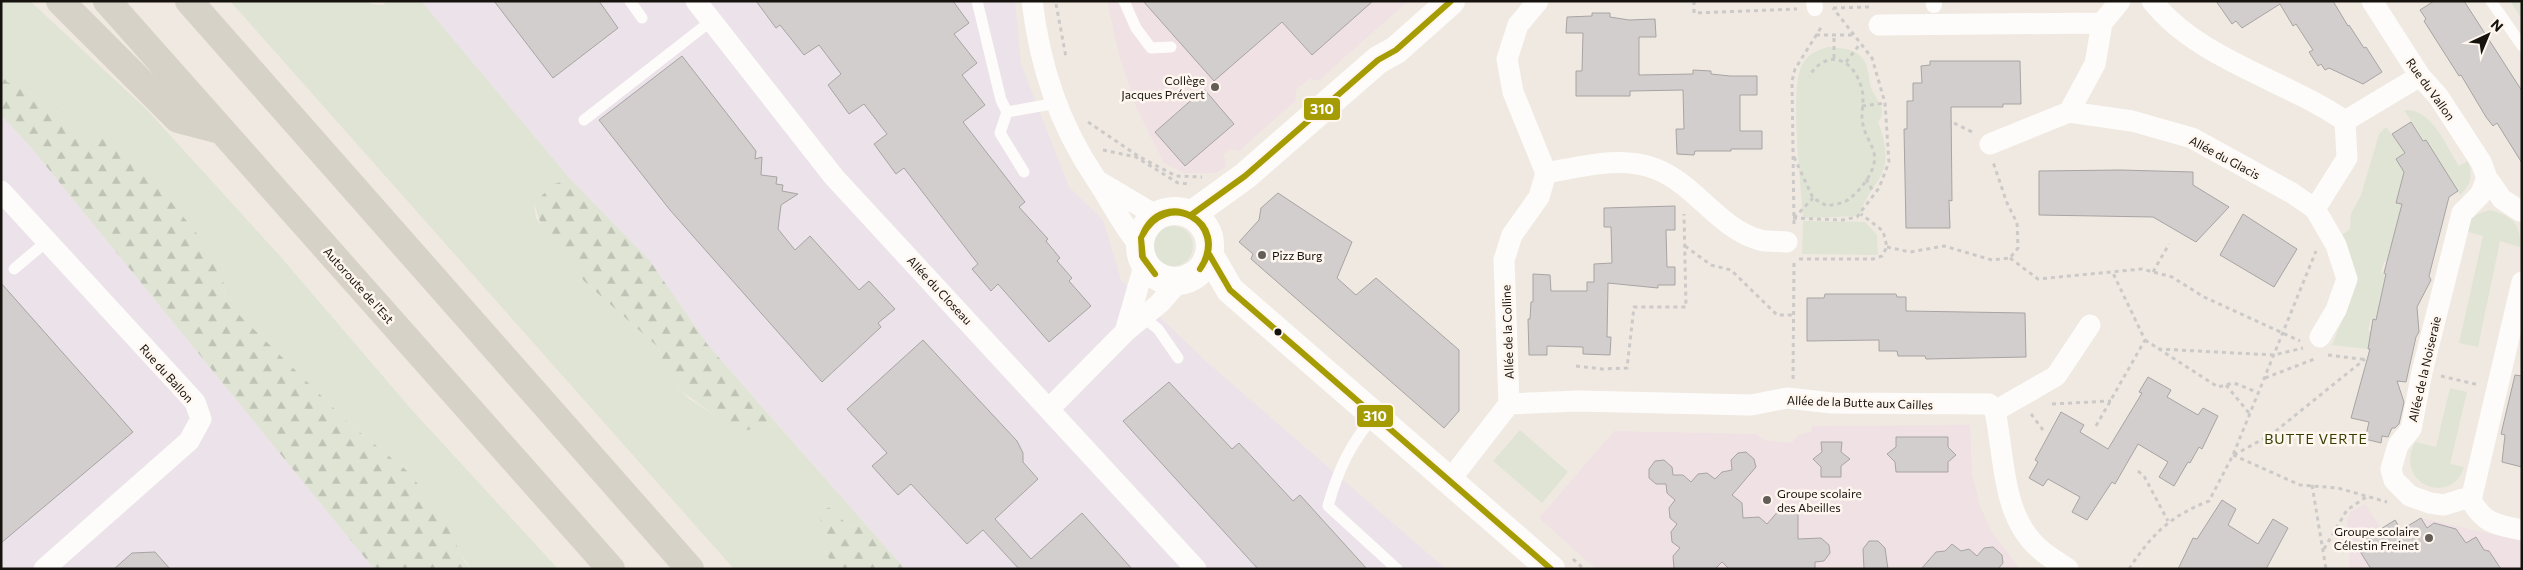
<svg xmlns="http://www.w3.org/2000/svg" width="2523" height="570" font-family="Commissioner,sans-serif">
  <defs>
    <pattern id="forest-firs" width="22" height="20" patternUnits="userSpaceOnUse" patternTransform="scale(1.25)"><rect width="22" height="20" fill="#dfe4d5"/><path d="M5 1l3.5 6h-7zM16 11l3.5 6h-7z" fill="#bfc3b6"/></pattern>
  </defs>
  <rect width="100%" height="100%" fill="#f0e9e1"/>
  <path fill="#ece2e9" d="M421,1H1015L1021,64L1069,187L1103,220L1121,280L1210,365L1446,569H905L707,344L650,261L570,179Z
    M1,115L29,145L374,569H1Z"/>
  <path fill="#f0e1e4" d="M1107,1H1408L1319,80L1309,79L1296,90V100L1239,151L1230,149L1223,155L1226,163L1224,168L1216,173H1184L1164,163L1137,109L1120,59Z
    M1970,425L1972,473L1980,506L1991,531L2020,569H1596L1539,518L1614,431L1756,434L1765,440L1792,443L1798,435L1811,432L1812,426Z
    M2365,504L2381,529L2395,520L2401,530L2421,518L2522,541V569H2350L2347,521L2350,512Z"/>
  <path fill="#dfe4d5" d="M1,1H30L147,110L279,255L411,409L558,569H471L406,470L351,425L225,301L222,265L160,189L76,135L53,102L7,82L1,73Z
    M230,1H368L371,4L383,5L387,1H421L570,179L554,184L534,203L536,218L584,281L658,347L668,376L689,399L713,414L733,433L777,424L866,525L851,528L830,508L822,547L836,569H734Z
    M1828,47C1838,48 1850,48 1858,54C1871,64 1867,78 1872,90C1877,101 1888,111 1878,122C1884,136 1889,158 1882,173C1875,188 1862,199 1861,216L1803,218C1801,186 1790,93 1801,67C1806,55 1817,50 1828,47Z
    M2404,110C2432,108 2446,146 2459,166L2468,161C2473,175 2471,185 2460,195Z
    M2386,127L2405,153L2396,159L2406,175L2397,203L2402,204L2395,246L2391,245L2386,262H2384L2381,272L2386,274L2376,320L2371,319L2368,330L2371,331L2368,349L2332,345L2348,306L2341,236L2350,229L2351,214L2361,195L2379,134Z
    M2490,210C2512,216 2521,223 2520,247L2500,241L2478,347L2459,343L2483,236L2465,231C2471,217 2475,214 2490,210Z
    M1803,221L1865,222L1877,235L1878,255L1802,254Z
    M1153 246a20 20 0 1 1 40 0a20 20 0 1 1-40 0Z
    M2450,388L2467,392L2450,464L2464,467C2452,507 2393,484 2415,442L2436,447Z
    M1520,430L1568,472L1542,503L1493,461Z"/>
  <path fill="url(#forest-firs)" d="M2510,1H2522V19Z
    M1,73L7,82L53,102L76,135H99L161,189L222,265L225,301L351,425L406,470L438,508L465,562L471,569H374L29,145L1,115Z
    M570,179L650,261L707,344L777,424L733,433L713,414L684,393L668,376L658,347L584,281L541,225L534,203L554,184Z
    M820,506L830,508L851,528L866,525L905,569H836L822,547Z"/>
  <path fill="#d1cecd" stroke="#a8a4a3" d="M494,1H599L618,28L553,78Z
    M756,1H953L969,23L954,34L977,63L962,75L985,105L963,122L1025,202L1019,207L1048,239L1046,241L1060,258L1057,261L1072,278L1069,281L1091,306L1049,342L998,284L991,291L972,269L978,264L904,168L896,174L874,144L887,134L864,104L849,114L828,85L841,74L819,45L804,55L780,25L776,28Z
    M1143,1H1373L1312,55L1282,22L1214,81Z
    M2216,1H2333L2348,26L2349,25L2364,48L2366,47L2382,72L2363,84L2329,68L2325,70L2321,64L2318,66L2309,52L2313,50L2296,24L2293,26L2280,4L2242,28L2236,21L2232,24Z
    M2434,1H2464L2522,91V163L2497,123L2493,126L2486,117L2461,75L2459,76L2424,21L2426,19L2420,10Z
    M1592,13H1610V17L1629,20L1655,19L1656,37H1639V75L1693,74V70L1711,71V74L1730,76H1757V95H1740V131H1762V149H1731V151H1695L1694,155L1677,154L1676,129H1684L1683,90L1630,91V96H1576V71H1582L1583,33H1566L1567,17L1592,16Z
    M682,56L756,151L755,159L762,157L761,175L777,177L776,184L783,185L782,191L798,194L781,205L778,229L795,250L810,236L859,290L869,281L895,309L878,323L881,327L822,382L670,210L599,120Z
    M1930,61H2020L2021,104H2003V107H1951L1952,201L1949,200L1950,228H1906L1904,129H1907V101H1913V83H1922L1921,66L1930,65Z
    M1204,89L1234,124L1185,166L1155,132Z
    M2411,122L2423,141L2426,140L2458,191L2449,197L2429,276L2431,280L2417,307L2419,332L2416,337L2406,382L2397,381L2404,402L2399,424L2395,428H2392L2388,437L2382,436L2381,443L2365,439L2369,422L2351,418L2370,349H2368L2373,319L2376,320L2386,274L2384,273L2402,204L2396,203L2404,172L2396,159L2405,153L2392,134Z
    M2120,170L2193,172V185L2229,207L2196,242L2153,217L2039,215V171Z
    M1278,193L1352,242L1337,278L1356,295L1376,278L1459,350V411L1444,428L1251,259L1253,254L1239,242L1259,220L1261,208Z
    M1675,206V230H1666L1667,267H1675V285H1658V288L1608,283L1607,337H1611L1610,355L1583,354V347L1547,346V355H1529L1528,319H1530L1531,302H1533V274L1550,275L1551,291H1587V282H1594V264L1612,263L1611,227H1604V208Z
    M2243,214L2297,249L2274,287L2220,255Z
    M1,283L133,432L1,543Z
    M1825,294H1896L1897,297H1906V311L2025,313L2026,357L1926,359L1925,356H1898L1897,351H1879V340L1807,341V298H1824Z
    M923,340L1017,441L1023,453V462L1038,479L995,519L1031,559L1082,513L1132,569H1019L983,530L967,544L911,484L898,495L872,466L887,453L847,409Z
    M2515,375L2522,376V467L2502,462L2505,435L2501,434Z
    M2148,377L2171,390L2167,397L2198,415L2203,408L2218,416L2202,449L2199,447L2190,463L2188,462L2174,486L2159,477L2168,462L2138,444L2115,484L2112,482L2087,520L2072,512L2080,497L2048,479L2043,486L2029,478L2038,462L2035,460L2061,412L2084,425L2080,432L2108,449L2142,393L2139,392Z
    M1169,382L1232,449L1239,443L1293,501L1300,495L1367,569H1258L1123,421Z
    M1896,437H1948V447L1956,455L1948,462V472H1896L1895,462L1887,454L1896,447Z
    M1821,442H1842L1841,452L1850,459L1841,466V477H1821V467L1813,459L1822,452Z
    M1746,452L1754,459L1756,467L1732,495L1742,503L1743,518L1759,517L1767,524L1781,508L1790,507L1798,514V539L1821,538L1829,545L1830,553L1824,561L1815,562V569H1729L1722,562L1715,569H1674L1673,556L1680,548L1672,542L1671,532L1677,524L1670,518L1669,508L1675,500L1667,493L1666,484H1656L1649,478V469L1655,461L1664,460L1672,467L1673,475H1683L1691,482L1698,474L1707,473L1715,479L1722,472L1732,470L1731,460L1738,453Z
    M2222,500L2236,509L2228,525L2258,544L2273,519L2288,528L2266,569H2178L2193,538L2197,539Z
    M2421,518L2427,528L2434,523L2456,529L2466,543L2476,537L2484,550L2489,551L2501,569H2371L2356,545L2395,520L2401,530Z
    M1869,541H1878L1885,548L1888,569H1864L1863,549Z
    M1952,544L1961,551L1969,549L1977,556L1984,548L1993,547L2002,555L2003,563L1998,569H1921L1936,552L1945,551Z
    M155,552L170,569H114L132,553Z"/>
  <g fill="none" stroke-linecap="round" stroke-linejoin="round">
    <path stroke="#cccac8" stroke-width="3" stroke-dasharray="4 4" stroke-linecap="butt" d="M1694,1V13L1797,9
      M1056,4L1066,57
      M1833,8L1869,7
      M1816,35H1853
      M1834,58V36
      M1846,62L1860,44
      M1862,106L1885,103
      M1088,122L1138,156L1176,176L1202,177
      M1954,123L1974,133
      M1103,150L1136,157L1178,183L1191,184
      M1794,157L1813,198L1827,206C1834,204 1843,204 1849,199C1861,190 1878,169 1874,153C1872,144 1865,135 1863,125C1860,114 1865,101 1862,90C1855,59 1828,47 1809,76
      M1866,179L1874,193
      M1793,218L1842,220L1857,217L1879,188L1889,162L1885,103L1872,58L1833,8
      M1794,218L1813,198
      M1794,224L1792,81L1795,69L1822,26
      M1685,246L1711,265L1731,270L1777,315H1794
      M1887,247L1910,252L1944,246L1992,260L2010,258L2018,248L2017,223L2007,203L1993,162
      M2010,258L2038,279L2142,269L2172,277L2204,297L2300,341
      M1799,259H1873L1882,256L1887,247L1883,231L1861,214
      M2153,272L2169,244
      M2145,340L2218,387L2234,383L2259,393
      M2158,349L2274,355L2303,348
      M2328,355L2369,360
      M1576,366L1602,369L1627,368L1634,307H1686L1684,214
      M2441,376L2479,385
      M2265,378L2317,358
      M1793,379L1794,261
      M2226,385L2249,413
      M2052,404L2111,401
      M2031,414L2043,430
      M2096,426L2145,340L2112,271
      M2233,455L2300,485L2338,488L2387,502
      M2234,455L2272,434L2365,359
      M2138,471L2144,476L2168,521
      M2312,485L2326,569
      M2324,549L2347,510L2366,497
      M1573,559L1584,569
      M2129,569C2152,534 2170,516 2209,501L2233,455L2316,251"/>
    <path stroke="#fdfcfa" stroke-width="11" d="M630,1L642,18
      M977,1L1001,100L1007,112L1057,103
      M1124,1L1136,28L1151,48L1171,47
      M2491,1L2522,46
      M1007,112L1000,133L1024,172
      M584,120L711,21
      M14,269L46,242
      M1144,318L1158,329L1178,358
      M1375,415C1350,444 1338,470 1328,506L1397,569"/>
    <path stroke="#fdfcfa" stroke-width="16" d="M1814,1L1815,8
      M1934,5V1"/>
    <path stroke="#fdfcfa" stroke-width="21" d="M696,1L834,177L1196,569
      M1032,1C1040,67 1059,124 1096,179C1112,203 1121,224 1140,246
      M2152,1C2199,60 2284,79 2345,121
      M2372,1L2420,76L2438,96L2481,162L2487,178L2502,199L2520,211
      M1879,25L2102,23
      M2069,112L2095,64L2102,23L2120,1
      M2345,121L2420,76
      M1990,144L2069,112L2132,121L2192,138L2292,193L2315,209L2336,245L2347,279L2336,310L2320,337
      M1546,173C1581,167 1621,155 1656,169C1695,184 1719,229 1760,240C1768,242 1779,241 1787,242
      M1098,181L1157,216
      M1,191L195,402L201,419L189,441L44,569
      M2315,209L2347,158L2345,121
      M2522,282L2471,500C2484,524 2497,525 2522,530
      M1125,332L1145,263
      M1509,404L1578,401L1751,405L1787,398L1832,403L1989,404L1995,411C2005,458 2001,518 2042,551C2050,558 2060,563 2068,569
      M1049,409L1125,332L1160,303L1180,280
      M1995,411L2056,376L2090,325
      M1450,480L1509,404L1504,260L1512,235L1539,197L1546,173L1513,92L1507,59L1518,25L1538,1
      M2471,500L2463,499L2444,505L2430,503L2410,496L2394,480L2391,469L2398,445L2411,429L2422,372L2462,213L2480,195L2487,178"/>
    <path stroke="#fdfcfa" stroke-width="28" d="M1140 246a35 35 0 1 1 70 0a35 35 0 1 1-70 0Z
      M1191,215L1245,176L1378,60L1396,50L1451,1
      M1209,254L1230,290L1551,569"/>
    <path stroke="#d6d2c8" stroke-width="28" d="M60,1L178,119L220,130
      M107,1L611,569
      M189,1L690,569"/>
    <g stroke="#fff7ef" stroke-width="10">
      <path id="bus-1" d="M1191,215L1245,176L1378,60L1396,50L1451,1
        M1142,236C1161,185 1234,222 1200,269
        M1142,236C1167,187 1230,223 1200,269
        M1141,238L1143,258L1155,274
        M1141,238L1142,256L1155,274
        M1209,254L1230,290L1551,569"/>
    </g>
    <use href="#bus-1" stroke="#a59b03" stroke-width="6"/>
  </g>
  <g fill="#625d57" stroke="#fff7ef" stroke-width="2">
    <circle cx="1215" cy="87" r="5"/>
    <circle cx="1262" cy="255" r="5"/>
    <circle cx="1767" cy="500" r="5"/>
    <circle cx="2429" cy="538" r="5"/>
  </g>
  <circle fill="#16120d" stroke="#fff7ef" stroke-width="2" cx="1278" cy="332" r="4.5"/>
  <g text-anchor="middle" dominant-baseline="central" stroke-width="5" stroke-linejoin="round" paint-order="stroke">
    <g font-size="12" fill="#16120d" stroke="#fff7ef" text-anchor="end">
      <text x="1205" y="80">Collège<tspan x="1205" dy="14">Jacques Prévert</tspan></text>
      <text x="1272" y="255" text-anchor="start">Pizz Burg</text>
      <text x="1777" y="493" text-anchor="start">Groupe scolaire<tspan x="1777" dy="14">des Abeilles</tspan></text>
      <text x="2419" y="531">Groupe scolaire<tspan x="2419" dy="14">Célestin Freinet</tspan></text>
    </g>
    <g font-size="12" fill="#16120d" stroke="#fff7ef">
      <text transform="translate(2431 89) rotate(54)">Rue du Vallon</text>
      <text transform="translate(2225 157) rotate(28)">Allée du Glacis</text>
      <text transform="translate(359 285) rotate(48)">Autoroute de l’Est</text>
      <text transform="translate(940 290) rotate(47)">Allée du Closeau</text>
      <text transform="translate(1507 332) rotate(-92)">Allée de la Colline</text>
      <text transform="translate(2424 369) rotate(-77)">Allée de la Noiseraie</text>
      <text transform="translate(167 373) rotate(48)">Rue du Ballon</text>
      <text transform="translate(1860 402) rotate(2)">Allée de la Butte aux Cailles</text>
    </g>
    <g font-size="14" letter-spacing="1" fill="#323d00" stroke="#fff7ef">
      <text x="2316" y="438">BUTTE VERTE</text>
    </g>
  </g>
  <g stroke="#fff7ef" stroke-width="2">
    <rect x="1303" y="97" width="38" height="24" rx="5" fill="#a59b03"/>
    <rect x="1356" y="404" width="38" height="24" rx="5" fill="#a59b03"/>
  </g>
  <g font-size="14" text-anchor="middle" font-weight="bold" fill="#fff">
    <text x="1322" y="114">310</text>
    <text x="1375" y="421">310</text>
  </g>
  <rect width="2523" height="570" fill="none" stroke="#16120d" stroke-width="5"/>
  <g transform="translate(2488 35) rotate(44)" stroke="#fff7ef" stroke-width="4" paint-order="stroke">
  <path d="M0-4L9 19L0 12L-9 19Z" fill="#16120d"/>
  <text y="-8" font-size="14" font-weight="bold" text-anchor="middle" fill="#16120d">N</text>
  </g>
</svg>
